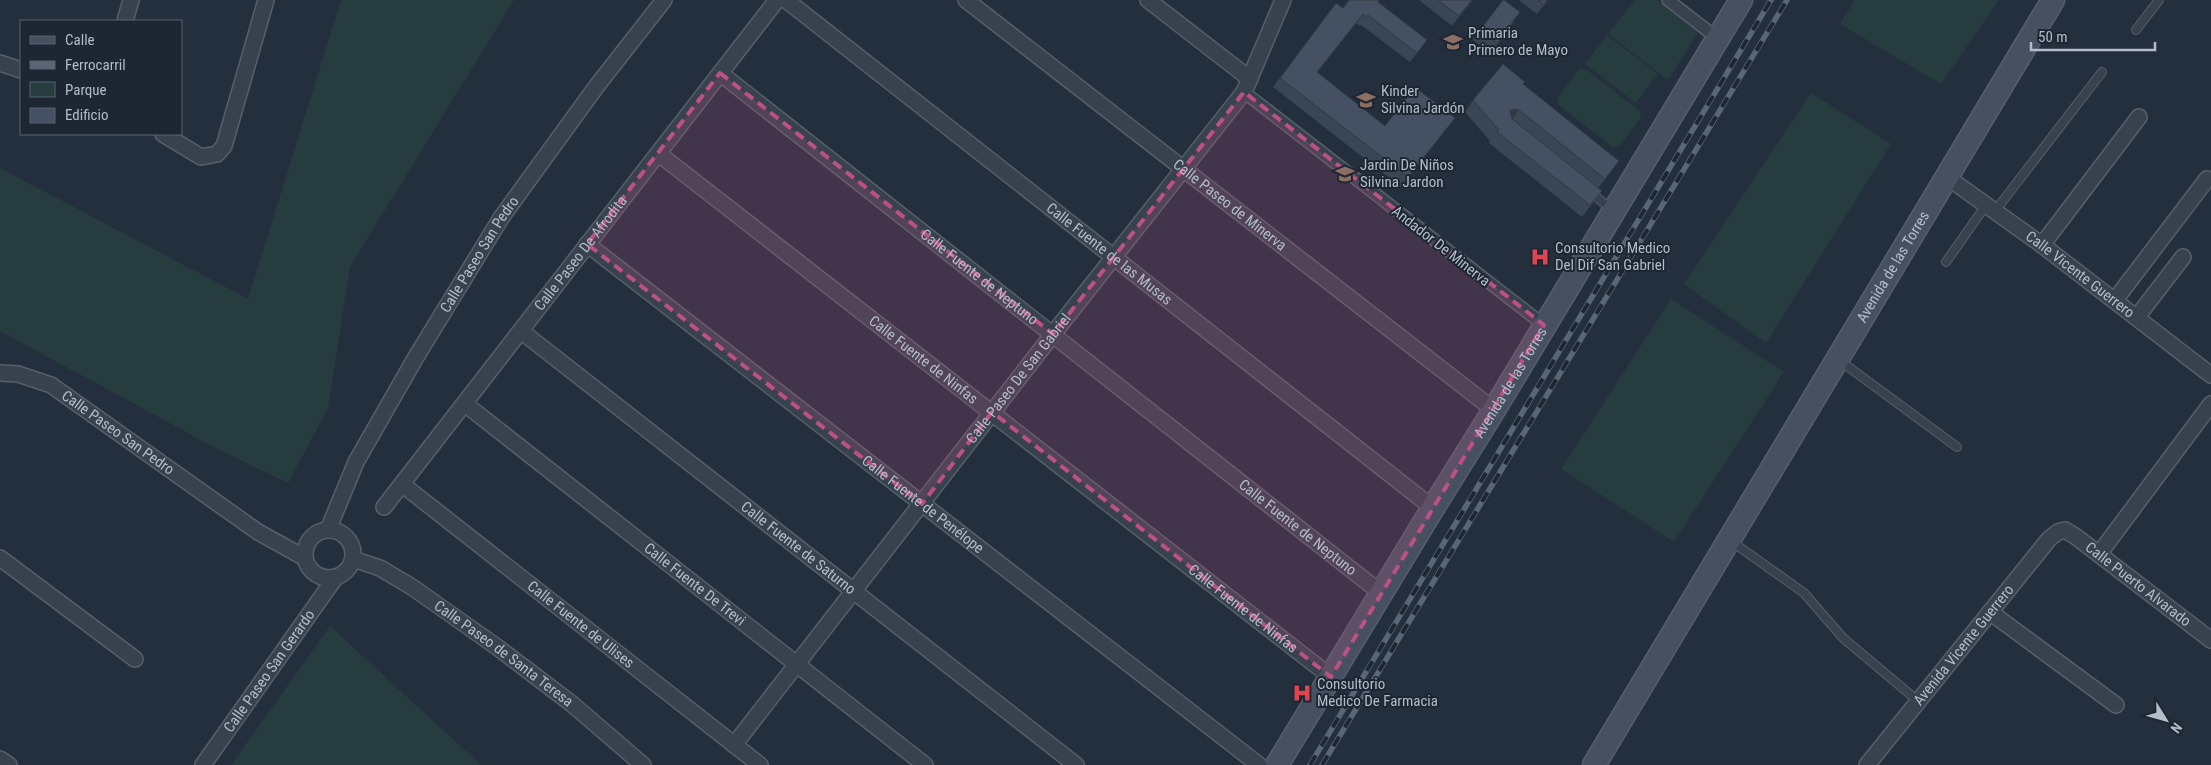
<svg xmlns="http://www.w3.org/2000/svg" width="2211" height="765" font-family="'Roboto Condensed',sans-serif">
  <rect width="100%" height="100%" fill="#242f3e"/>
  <path fill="#263c3f" d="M341,0H514L350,267L328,408L288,483L210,445L0,331V168L248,299Z
    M1635,0H1657L1698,33L1668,80L1608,34Z
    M1855,0H1999L1941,84L1840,24Z
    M1607,35L1658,74L1636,103L1585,64Z
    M1579,69L1587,70L1640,111L1641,118L1620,146L1612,147L1559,105L1557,99Z
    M1811,93L1891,144L1766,343L1684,284Z
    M1671,299L1784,372L1674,542L1561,469Z
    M330,626L481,765H231Z"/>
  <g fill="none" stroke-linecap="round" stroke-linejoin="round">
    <g stroke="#565f6c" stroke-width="10">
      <path id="service" d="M2136,30L2159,0
        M1589,191L1611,209
        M1995,211L2102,72
        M1946,262L1986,205
        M1839,360L1957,447
        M1731,541L1804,593L1843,638L1918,701"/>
    </g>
    <g stroke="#565f6c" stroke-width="14">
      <path id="pedestrian" d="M1668,0L1717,38
        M1244,92L1544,325"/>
    </g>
    <g stroke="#565f6c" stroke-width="18">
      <g id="minor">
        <path id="s1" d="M786,0L1433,508"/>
        <path id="s2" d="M966,0L1494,410"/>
        <path d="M1148,0L1250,79"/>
        <path d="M125,21L131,0"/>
        <path d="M0,63L21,70"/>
        <path id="s3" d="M720,73L1381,593"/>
        <path d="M163,134L201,157L217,154L224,146L266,0"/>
        <path id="s4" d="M659,154L1331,677"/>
        <path id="s5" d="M1947,177L2042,245L2211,375"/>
        <path id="s6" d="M587,244L1259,765"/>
        <path d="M2042,245L2139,117"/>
        <path d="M2115,300L2207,179"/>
        <path d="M2137,317L2183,257"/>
        <path id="s7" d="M521,331L1076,765"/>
        <path id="s8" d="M0,373L18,374L51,385L258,532L305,558"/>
        <path id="s9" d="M465,404L925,765"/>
        <path id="s10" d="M403,485L760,765"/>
        <path id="s11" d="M384,507L777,0"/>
        <path id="s12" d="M328,530L356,462L416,357L501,218L596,87L664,0"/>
        <circle cx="329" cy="554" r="24"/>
        <path d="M2099,554L2211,404"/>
        <path d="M0,558L135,659"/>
        <path id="s13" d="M353,559L380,568L412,587L497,647L572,704L643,765"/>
        <path d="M1990,612L2116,705"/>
        <path id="s14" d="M734,745L1053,334L1244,92L1283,0"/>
        <path d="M0,759L9,765"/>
        <path id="s15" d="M203,765L335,578"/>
        <path id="s16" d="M1867,765L2049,539L2058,532L2065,530L2075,536L2211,640"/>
      </g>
    </g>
    <g stroke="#565f6c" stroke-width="25">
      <g id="secondary">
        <path id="s17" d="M1277,765L1433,508L1494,410L1741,0"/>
        <path id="s18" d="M1594,765L2053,0"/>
      </g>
    </g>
    <use href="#service" stroke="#38414e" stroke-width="8"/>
    <use href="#pedestrian" stroke="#38414e" stroke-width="11"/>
    <use href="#minor" stroke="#38414e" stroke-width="15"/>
    <use href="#secondary" stroke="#465061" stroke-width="22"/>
    <g stroke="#5a6575" stroke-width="5.5">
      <path id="rail" d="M1310,765L1771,0
        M1322,765L1787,0"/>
    </g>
    <use href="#rail" stroke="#1d2633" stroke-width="4" stroke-dasharray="11" stroke-linecap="butt"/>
  </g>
  <path fill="#3b4654" d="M1419,0H1473L1452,26Z
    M1521,0H1548L1537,14L1520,1Z
    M1378,2L1427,40L1410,62L1361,25L1360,26L1356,23L1317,73L1385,126L1455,118L1401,187L1273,87L1280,78L1343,8Z
    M1514,22L1491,53L1473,40L1480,30Z
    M1523,84L1611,172L1598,188L1602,191L1582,217L1489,143L1490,141L1465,112L1473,100Z"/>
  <path fill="#303945" d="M1472,0H1473L1452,26L1459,16Z
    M1363,14L1356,23L1310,82L1317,72Z
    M1513,109L1519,110L1511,122L1510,111Z
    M1455,118L1448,127L1401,187L1408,177Z
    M1619,161L1611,172L1597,190L1605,179Z"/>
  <path fill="#455162" stroke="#303945" d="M1349,0H1379L1378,2L1427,40L1417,53L1368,15L1367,17L1363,14L1317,72L1385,126L1415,87L1455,118L1408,177L1280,78L1336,3L1343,8Z
    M1438,0H1472L1459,16Z
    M1503,0H1504L1520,12L1497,43L1480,30Z
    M1538,0H1547L1544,5Z
    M1503,64L1525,82L1523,84L1619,161L1605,179L1519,110L1513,109L1510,111L1512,119L1602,191L1590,205L1497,132L1499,130L1473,100Z"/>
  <path fill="#bd5182" fill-opacity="0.2" stroke="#bd5182" stroke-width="4" stroke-dasharray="10 6" stroke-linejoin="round" d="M720,73L1053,334L1244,92L1544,325L1331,677L992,412L922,504L587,244Z"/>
  <defs>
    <g id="school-bare" transform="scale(1.5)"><path d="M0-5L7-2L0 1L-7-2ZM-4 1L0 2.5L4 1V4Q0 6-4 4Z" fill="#8d6e63" stroke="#1d2633" stroke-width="2.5" paint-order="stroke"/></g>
    <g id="hospital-bare" transform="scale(1.5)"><path d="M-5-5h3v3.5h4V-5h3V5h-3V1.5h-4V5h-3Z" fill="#e0444e" stroke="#1d2633" stroke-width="2.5" paint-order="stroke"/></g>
  </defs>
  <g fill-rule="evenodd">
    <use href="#school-bare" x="1453" y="42"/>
    <use href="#school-bare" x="1366" y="100"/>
    <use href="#school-bare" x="1345" y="174"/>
    <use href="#hospital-bare" x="1540" y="257"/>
    <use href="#hospital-bare" x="1302" y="693"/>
  </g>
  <g text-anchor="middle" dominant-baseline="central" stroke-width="4" stroke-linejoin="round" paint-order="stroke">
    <g font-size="15" fill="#b4bcc9" stroke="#1d2633" text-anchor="start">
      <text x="1468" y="33">Primaria<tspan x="1468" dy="17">Primero de Mayo</tspan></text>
      <text x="1381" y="91">Kinder<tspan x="1381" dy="17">Silvina Jardón</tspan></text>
      <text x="1360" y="165">Jardin De Niños<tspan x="1360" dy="17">Silvina Jardon</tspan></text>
      <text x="1555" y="248">Consultorio Medico<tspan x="1555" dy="17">Del Dif San Gabriel</tspan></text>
      <text x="1317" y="684">Consultorio<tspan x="1317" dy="17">Medico De Farmacia</tspan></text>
    </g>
    <g font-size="15" fill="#b4bcc9" stroke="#1d2633">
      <text stroke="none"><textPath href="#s2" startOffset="334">Calle Paseo de Minerva</textPath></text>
      <text transform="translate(1441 246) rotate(38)">Andador De Minerva</text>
      <text stroke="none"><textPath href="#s1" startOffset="411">Calle Fuente de las Musas</textPath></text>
      <text stroke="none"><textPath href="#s11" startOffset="321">Calle Paseo De Afrodita</textPath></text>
      <text stroke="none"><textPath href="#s12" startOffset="315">Calle Paseo San Pedro</textPath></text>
      <text stroke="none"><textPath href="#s18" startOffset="581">Avenida de las Torres</textPath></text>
      <text stroke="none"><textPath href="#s5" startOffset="165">Calle Vicente Guerrero</textPath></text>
      <text stroke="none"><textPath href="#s3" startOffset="330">Calle Fuente de Neptuno</textPath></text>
      <text stroke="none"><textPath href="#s4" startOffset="335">Calle Fuente de Ninfas</textPath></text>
      <text stroke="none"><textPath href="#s14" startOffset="464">Calle Paseo De San Gabriel</textPath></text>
      <text stroke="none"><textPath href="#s17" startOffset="448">Avenida de las Torres</textPath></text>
      <text stroke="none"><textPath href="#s8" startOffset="135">Calle Paseo San Pedro</textPath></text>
      <text stroke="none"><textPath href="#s6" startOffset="425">Calle Fuente de Penélope</textPath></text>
      <text stroke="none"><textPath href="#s3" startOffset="735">Calle Fuente de Neptuno</textPath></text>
      <text stroke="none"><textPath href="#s7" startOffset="352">Calle Fuente de Saturno</textPath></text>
      <text stroke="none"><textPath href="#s16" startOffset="400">Calle Puerto Alvarado</textPath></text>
      <text stroke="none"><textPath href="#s9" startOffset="292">Calle Fuente De Trevi</textPath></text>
      <text stroke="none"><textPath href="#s4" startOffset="740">Calle Fuente de Ninfas</textPath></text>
      <text stroke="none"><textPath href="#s10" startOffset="226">Calle Fuente de Ulises</textPath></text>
      <text stroke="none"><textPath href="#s16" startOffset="154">Avenida Vicente Guerrero</textPath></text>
      <text stroke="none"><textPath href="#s13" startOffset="179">Calle Paseo de Santa Teresa</textPath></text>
      <text stroke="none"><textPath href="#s15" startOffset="115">Calle Paseo San Gerardo</textPath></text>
    </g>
  </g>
  <rect x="20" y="20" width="162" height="115" fill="#1d2633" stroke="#59626f"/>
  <rect x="30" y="36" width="25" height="8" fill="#465061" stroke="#59626f"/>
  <text x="65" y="45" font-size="15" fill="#b4bcc9">Calle</text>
  <rect x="30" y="61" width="25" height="8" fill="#5a6575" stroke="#59626f"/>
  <text x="65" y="70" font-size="15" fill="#b4bcc9">Ferrocarril</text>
  <rect x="30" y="82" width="25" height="15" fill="#263c3f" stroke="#59626f"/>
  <text x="65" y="95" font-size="15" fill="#b4bcc9">Parque</text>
  <rect x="30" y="108" width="25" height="15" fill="#455162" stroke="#59626f"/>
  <text x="65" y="120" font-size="15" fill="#b4bcc9">Edificio</text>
  <g transform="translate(2166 720) rotate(127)" stroke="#1d2633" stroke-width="4" paint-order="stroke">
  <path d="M0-4L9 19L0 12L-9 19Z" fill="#b4bcc9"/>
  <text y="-8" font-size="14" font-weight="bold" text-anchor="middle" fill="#b4bcc9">N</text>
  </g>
  <path d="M2031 42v8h124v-8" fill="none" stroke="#b4bcc9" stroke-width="2.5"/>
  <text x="2038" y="42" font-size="15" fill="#b4bcc9" stroke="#1d2633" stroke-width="4" paint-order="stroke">50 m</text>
</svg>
